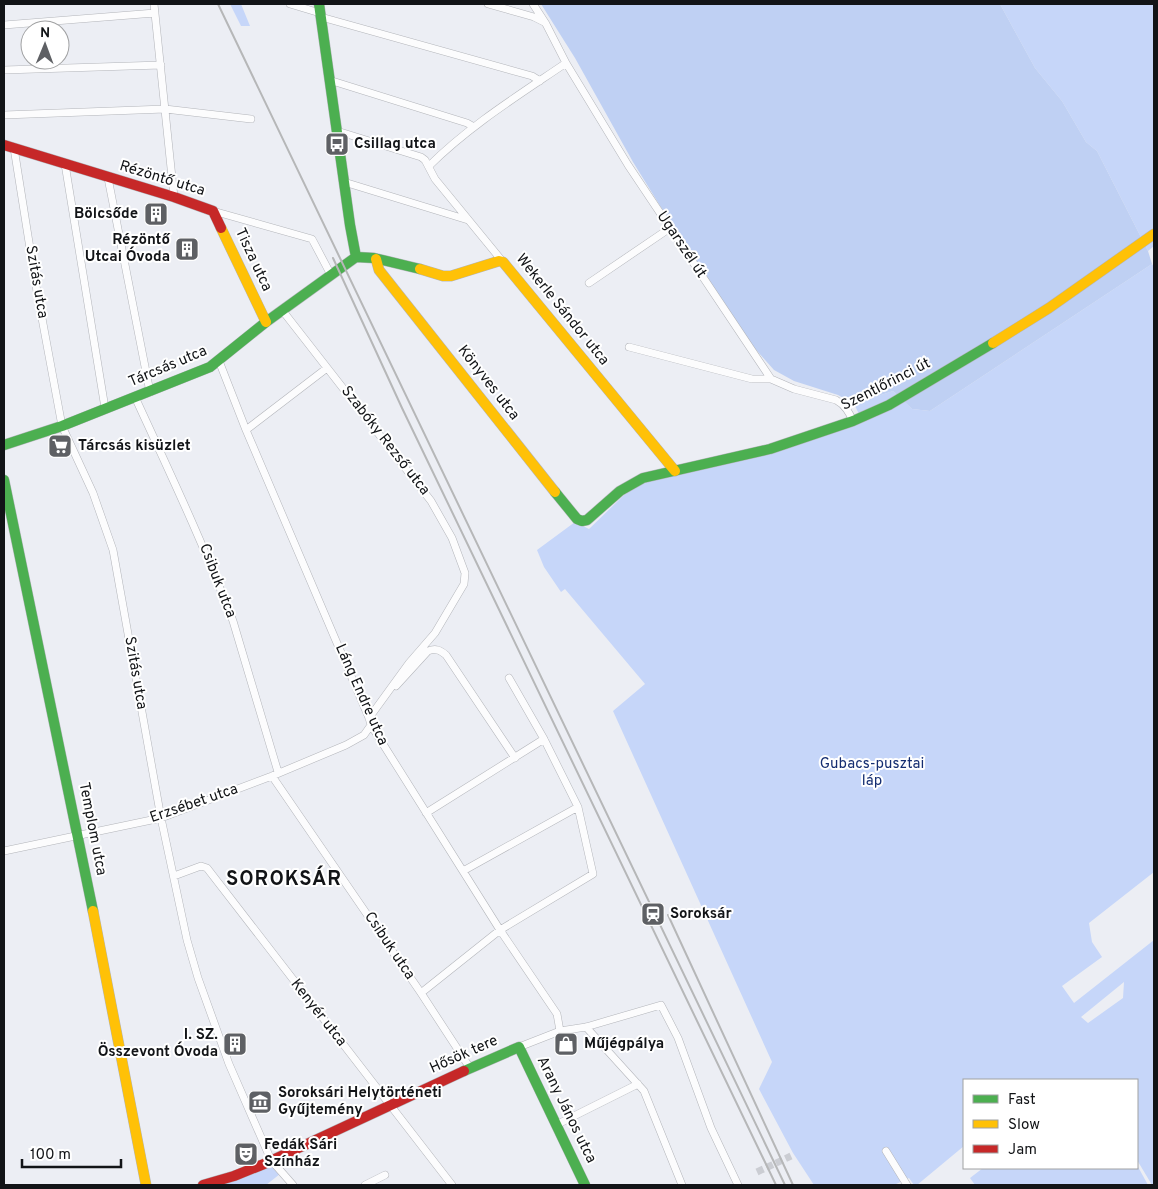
<svg xmlns="http://www.w3.org/2000/svg" width="1158" height="1189" font-family="Overpass,sans-serif">
  <rect width="100%" height="100%" fill="#eceef4"/>
  <path fill="#c6d6f9" fill-rule="evenodd" d="M230,4H241L250,26H241Z
    M1000,4H1154V246L1148,251L1097,151L1086,142L1062,101L1035,68Z
    M1152,264L1154,267V872L1089,923L1092,942L1102,957L1062,986L1074,1003L1154,940V1185H1152L1137,1160V1080H964V1146L917,1185H914L909,1178L894,1185H814L793,1153L759,1089L772,1062L613,711L645,684L565,589L561,592L544,567L537,550L575,522L589,529L624,495L645,482L863,422L854,404L893,391L912,409L930,411ZM1124,982L1123,998L1088,1023L1081,1017Z
    M273,1165L280,1174L266,1185H219Z
    M1137,1165L1148,1185H975L970,1178L983,1168H1137Z"/>
  <path fill="#bfd0f3" d="M541,4H1000L1035,68L1062,101L1086,142L1097,151L1148,251L1152,264L930,411L912,409L893,391L854,404L838,395L794,381L774,370L733,324L633,162L575,58Z"/>
  <g fill="none" stroke-linecap="round" stroke-linejoin="round">
    <path stroke="#cbcdd3" stroke-width="7" stroke-dasharray="7 3.5" stroke-linecap="butt" d="M757,1172L791,1156"/>
    <g stroke="#b3b5ba" stroke-width="8">
      <path id="street" d="M154,4L174,197
        M290,4L320,13
        M488,4L534,17L544,22
        M533,4L546,24L566,63L628,165L771,379L794,389L836,400C845,405 849,412 853,421
        M321,17L532,76L540,81
        M4,25L155,13
        M4,70L161,65
        M329,80L467,123L474,127
        M4,115L165,109L251,119
        M337,131L421,157L425,160L435,179L503,262
        M14,148L36,286L62,426L93,493L113,550L161,818L187,940L198,978L229,1064L271,1160L293,1185
        M65,164L105,408
        M429,166C469,126 519,95 566,63
        M108,178L150,392
        M344,182L468,220
        M213,211L312,239L331,275
        M589,283L670,228
        M282,310L431,501L452,538L465,573L464,584L435,633L409,663L369,718
        M629,347L752,379H771
        M219,361L246,430L369,718L371,725L500,930L557,1014L560,1031
        M135,397C169,471 204,545 233,621L278,772
        M246,430L327,368
        M396,686L428,651C436,648 440,650 446,655L515,758
        M272,776L421,993L470,1068
        M426,813L544,739
        M4,851L161,818L272,776L346,745L364,735L371,725
        M463,871L578,807
        M174,876L201,866L207,868L452,1185
        M421,993L500,930L593,874L578,807L544,739L509,678
        M586,1027L644,1091L682,1185
        M519,1047L560,1031L586,1027L661,1005L678,1038L711,1128L738,1185
        M556,1125L638,1084
        M886,1151L907,1185
        M365,1185L385,1175"/>
    </g>
    <g stroke="#b3b5ba" stroke-width="11">
      <path id="fast" d="M319,4L350,225L356,257
        M4,445L62,426L210,367L266,322L356,257L374,258L420,269
        M4,480L93,911
        M555,492L577,519L582,521L587,520L620,491L643,478L770,449L853,421L889,405L993,343
        M464,1071L519,1047L585,1185"/>
    </g>
    <g stroke="#b3b5ba" stroke-width="11">
      <path id="slow" d="M221,228L266,322
        M376,259L379,270L555,492
        M420,269L443,276H451L499,261L503,262L675,471
        M993,343L1049,308L1154,234
        M93,911L146,1185"/>
    </g>
    <g stroke="#b3b5ba" stroke-width="11">
      <path id="jam" d="M4,145L174,197L213,211L221,228
        M203,1185L234,1176L264,1164L464,1071"/>
    </g>
    <use href="#street" stroke="#fcfcfd" stroke-width="7"/>
    <use href="#fast" stroke="#4caf50" stroke-width="10"/>
    <use href="#slow" stroke="#ffc107" stroke-width="10"/>
    <use href="#jam" stroke="#c62828" stroke-width="10"/>
    <path stroke="#b6b7b8" stroke-width="2" d="M218,4L785,1185
      M333,258L402,408L776,1185
      M668,915L793,1185"/>
  </g>
  <defs>
    <g id="bus-square" transform="scale(1.25)"><rect x="-9" y="-9" width="18" height="18" rx="4" fill="#5e6064" stroke="#fff"/><path d="M-5-6H5V4H4V6H2V4H-2V6H-4V4H-5ZM-3.5-4V0h7V-4ZM-3.5 1.2v1.5H-2V1.2ZM2 1.2v1.5H3.5V1.2Z" fill="#fff"/></g>
    <g id="building-square" transform="scale(1.25)"><rect x="-9" y="-9" width="18" height="18" rx="4" fill="#5e6064" stroke="#fff"/><path d="M-4-6H4V6H1V3H-1V6H-4ZM-2.5-4.3h1.7v1.8h-1.7ZM.8-4.3h1.7v1.8H.8ZM-2.5-1h1.7V.8h-1.7ZM.8-1h1.7V.8H.8Z" fill="#fff"/></g>
    <g id="supermarket-square" transform="scale(1.25)"><rect x="-9" y="-9" width="18" height="18" rx="4" fill="#5e6064" stroke="#fff"/><path d="M-6-5.5h2.5l.6 2H6L4.5 2H-2.5L-4.4-4H-6ZM-1.5 3.2a1.3 1.3 0 1 0 .1 0ZM3 3.2a1.3 1.3 0 1 0 .1 0Z" fill="#fff"/></g>
    <g id="station-square" transform="scale(1.25)"><rect x="-9" y="-9" width="18" height="18" rx="4" fill="#5e6064" stroke="#fff"/><path d="M-3-6H3Q5-6 5-4V2Q5 4 3 4L4.5 6H3L1.5 4h-3L-3 6H-4.5L-3 4Q-5 4-5 2V-4Q-5-6-3-6ZM-3.5-4v3h7v-3ZM-3.5 1v1.5H-2V1ZM2 1v1.5H3.5V1Z" fill="#fff"/></g>
    <g id="shop-square" transform="scale(1.25)"><rect x="-9" y="-9" width="18" height="18" rx="4" fill="#5e6064" stroke="#fff"/><path d="M-5-2.5h2.3a2.7 3.5 0 0 1 5.4 0H5L5.5 6h-11ZM-1.5-2.5h3a1.5 2.3 0 0 0-3 0Z" fill="#fff"/></g>
    <g id="museum-square" transform="scale(1.25)"><rect x="-9" y="-9" width="18" height="18" rx="4" fill="#5e6064" stroke="#fff"/><path d="M0-6L6-3V-2H-6V-3ZM-5-1h2V3h-2ZM-1-1h2V3h-2ZM3-1h2V3H3ZM-6 4H6V6H-6Z" fill="#fff"/></g>
    <g id="theatre-square" transform="scale(1.25)"><rect x="-9" y="-9" width="18" height="18" rx="4" fill="#5e6064" stroke="#fff"/><path d="M-5-5.5Q0-4 5-5.5V0Q5 5 0 6Q-5 5-5 0ZM-3.3-2.5H-1v1.5H-3.3ZM1-2.5H3.3v1.5H1ZM-2.8 1Q0 5.5 2.8 1Z" fill="#fff"/></g>
  </defs>
  <g fill-rule="evenodd">
    <use href="#bus-square" x="337" y="144"/>
    <use href="#building-square" x="156" y="214"/>
    <use href="#building-square" x="187" y="249"/>
    <use href="#supermarket-square" x="60" y="446"/>
    <use href="#station-square" x="653" y="914"/>
    <use href="#building-square" x="235" y="1044"/>
    <use href="#shop-square" x="566" y="1044"/>
    <use href="#museum-square" x="260" y="1102"/>
    <use href="#theatre-square" x="246" y="1154"/>
  </g>
  <g text-anchor="middle" dominant-baseline="central" stroke-width="4" stroke-linejoin="round" paint-order="stroke">
    <g font-size="15" font-weight="bold" fill="#121417" stroke="#fff" text-anchor="start">
      <text x="354" y="144">Csillag utca</text>
      <text x="138" y="214" text-anchor="end">Bölcsőde</text>
      <text x="170" y="240" text-anchor="end">Rézöntő<tspan x="170" dy="17">Utcai Óvoda</tspan></text>
      <text x="78" y="446">Tárcsás kisüzlet</text>
      <text x="670" y="914">Soroksár</text>
      <text x="218" y="1035" text-anchor="end">I. SZ.<tspan x="218" dy="17">Összevont Óvoda</tspan></text>
      <text x="584" y="1044">Műjégpálya</text>
      <text x="278" y="1093">Soroksári Helytörténeti<tspan x="278" dy="17">Gyűjtemény</tspan></text>
      <text x="264" y="1145">Fedák Sári<tspan x="264" dy="17">Színház</tspan></text>
    </g>
    <g font-size="15" fill="#121417" stroke="#fff">
      <text transform="translate(162 179) rotate(17)">Rézöntő utca</text>
      <text transform="translate(681 245) rotate(56)">Ugarszél út</text>
      <text transform="translate(253 260) rotate(65)">Tisza utca</text>
      <text transform="translate(36 282) rotate(80)">Szitás utca</text>
      <text transform="translate(562 310) rotate(51)">Wekerle Sándor utca</text>
      <text transform="translate(168 367) rotate(-23)">Tárcsás utca</text>
      <text transform="translate(488 383) rotate(52)">Könyves utca</text>
      <text transform="translate(886 385) rotate(-27)">Szentlőrinci út</text>
      <text transform="translate(385 441) rotate(52)">Szabóky Rezső utca</text>
      <text transform="translate(217 581) rotate(69)">Csibuk utca</text>
      <text transform="translate(135 673) rotate(80)">Szitás utca</text>
      <text transform="translate(361 695) rotate(66)">Láng Endre utca</text>
      <text transform="translate(194 804) rotate(-19)">Erzsébet utca</text>
      <text transform="translate(92 829) rotate(79)">Templom utca</text>
      <text transform="translate(389 946) rotate(56)">Csibuk utca</text>
      <text transform="translate(318 1013) rotate(52)">Kenyér utca</text>
      <text transform="translate(464 1055) rotate(-24)">Hősök tere</text>
      <text transform="translate(566 1110) rotate(64)">Arany János utca</text>
    </g>
    <g font-size="15" fill="#142d71" stroke="#fff">
      <text x="872" y="764">Gubacs-pusztai<tspan x="872" dy="17">láp</tspan></text>
    </g>
    <g font-size="20" font-weight="bold" letter-spacing="1" fill="#121417" stroke="#fff">
      <text x="284" y="880">SOROKSÁR</text>
    </g>
  </g>
  <rect width="1158" height="1189" fill="none" stroke="#121417" stroke-width="10"/>
  <rect x="963" y="1079" width="175" height="90" fill="#ffffff" stroke="#a0a1a2"/>
  <rect x="973" y="1095" width="25" height="8" fill="#4caf50" stroke="#a0a1a2"/>
  <text x="1008" y="1104" font-size="15" fill="#121417">Fast</text>
  <rect x="973" y="1120" width="25" height="8" fill="#ffc107" stroke="#a0a1a2"/>
  <text x="1008" y="1129" font-size="15" fill="#121417">Slow</text>
  <rect x="973" y="1145" width="25" height="8" fill="#c62828" stroke="#a0a1a2"/>
  <text x="1008" y="1154" font-size="15" fill="#121417">Jam</text>
  <g transform="translate(45 45) rotate(1)"><circle r="24" fill="#ffffff" stroke="#a0a1a2"/>
  <path d="M0-4L9 19L0 12L-9 19Z" fill="#5e6064"/>
  <text y="-8" font-size="14" font-weight="bold" text-anchor="middle" fill="#121417">N</text>
  </g>
  <path d="M22 1159v8h99v-8" fill="none" stroke="#121417" stroke-width="2.5"/>
  <text x="30" y="1159" font-size="15" fill="#121417" stroke="#ffffff" stroke-width="4" paint-order="stroke">100 m</text>
</svg>
